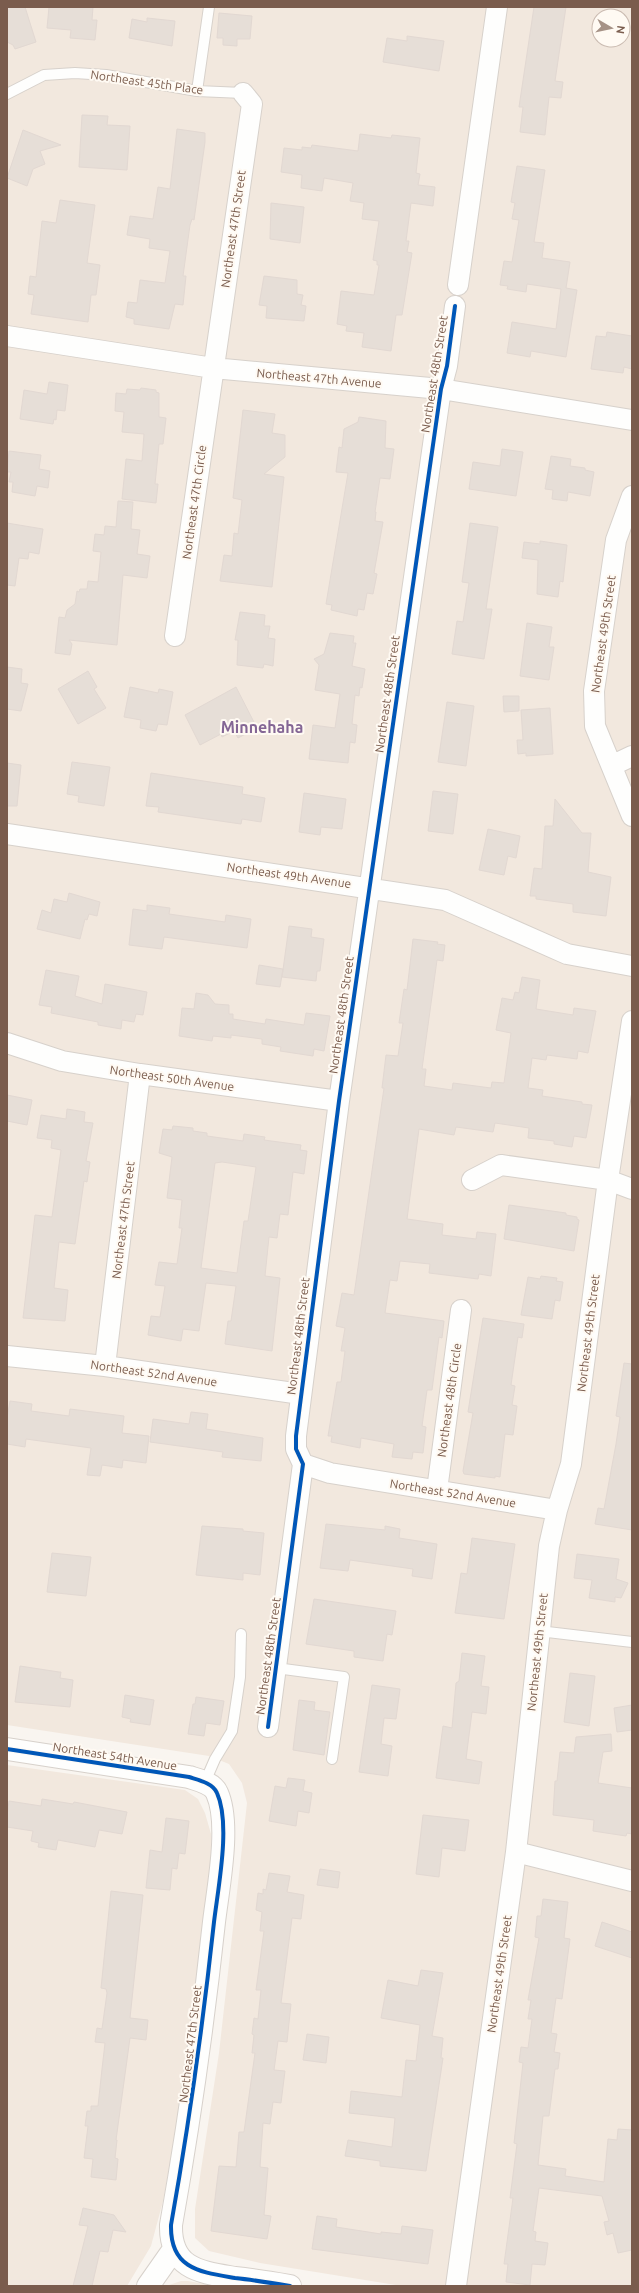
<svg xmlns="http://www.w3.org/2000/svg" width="639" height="2293" font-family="Ubuntu,sans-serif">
  <rect width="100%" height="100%" fill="#f9f5f0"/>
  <path fill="#f2e8de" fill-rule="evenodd" d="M7,7H632V2286H402L260,2263L209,2251L195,2238V2209L219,2053L247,1803L242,1783L229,1764L209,1756L7,1725ZM599,16H623V40H599Z
    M7,1765L185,1790L198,1799L205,1813L211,1834L212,1865L192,2047L163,2201L151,2246L127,2286H7Z
    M181,2281H188L216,2286H166Z"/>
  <path fill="#e6ded7" stroke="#e2d8d2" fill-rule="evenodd" d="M7,7H25L36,42L15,49L13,45L7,42Z
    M49,7H93L92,20H97L95,40L70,38L71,30L47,28Z
    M534,7H566L555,81L563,82L561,98L549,97L545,135L520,132L523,107H519Z
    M219,13L252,16L250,39H237V46L223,45V38H217Z
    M147,18L175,21L172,46L129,38L132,19L147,22Z
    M407,36L444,41L439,71L383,62L387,38L407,41Z
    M82,115L108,116L107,125L130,126L127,170L79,167Z
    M177,129L205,133V142L194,220L192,219L190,225L183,276H186L183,305L175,304L169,329L134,324V319L126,317L128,302L137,303L140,280L165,283L170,251L149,248L150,239L127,235L130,216L153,219L158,187L170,189Z
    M23,130L61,145L40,151L45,164L33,169L27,186L7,178Z
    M360,134L391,138L392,135L420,138L416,173L420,174L418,185L435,187L433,206L411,203L406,241H409L407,252L412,253L402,315H396L391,351L362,347L364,333L346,331L347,326L337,324L341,291L374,295L379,265H377V261L373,260L379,221L362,219L364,203L350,201L353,183L324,178L322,191L301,188L302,175L281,172L284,148L302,150V147L311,148L312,145L358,151Z
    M517,166L545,170L534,242L544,243L542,258L570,262L566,288L577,290L566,357L531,351L530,357L507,353L512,322L556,329L561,289L527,284L526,292L507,289L508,286L500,285L504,261L512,262L519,220L512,219L515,203L511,202Z
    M60,200L95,205L87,263L100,265L96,295H91L88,322L31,314L34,295L28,294L30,276L36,277L42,221L56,223Z
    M271,203L304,207L300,243L270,239Z
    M264,276L297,280V294L303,295L301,305L306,306L304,321L266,318L267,306L259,305Z
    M607,332L632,336V369L624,367L623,373L591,369L596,336L606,337Z
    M49,382L68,385L65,411L57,410L56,420L54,419L53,424L20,419L24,390L47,394Z
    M141,388L156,390V392L159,393V417L166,418L163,444H159L155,484H158L156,503L122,499L126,459L142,461L144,434L122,432L124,412L115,411L116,393L126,394L127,389L140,390Z
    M243,410L275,414L272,433L285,435V457L264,474L284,477L272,587L220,581L224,555L232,556L234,533L238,534L242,500L233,498Z
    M359,417L386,421L385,448L394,449L390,479L380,478L375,512H376L375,521L383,522L374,573L377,574L373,594L367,593L364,610L358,609L357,616L331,610L332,605L326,604L348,473L336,472L339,447L342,448L344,429L358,422Z
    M502,449L523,452L516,496L469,489L473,462L500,466Z
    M9,451L41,455L39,469L50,471L48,488L37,486L35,496L12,492L13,482H9L11,472H7Z
    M551,456L571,459L570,466L585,468V470L594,472L590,496L568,492L567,501L552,499L553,490L545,489Z
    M118,501L133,502L131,529L140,530L137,554L150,556L147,578L123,575L117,645L69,640L72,644L70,655L55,653L59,617L65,618L67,610L75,604L77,591L79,592L80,589H87L88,581L98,582L101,552L93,551L95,534L104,535L105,526L116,527Z
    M7,523L43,529L39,554L29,552L28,559L19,558L15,586L7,585Z
    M470,523L498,527L486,609H492L484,659L452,654L457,621L463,622L469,583L462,582Z
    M540,541L567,545L563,582L560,581L558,597L537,594L538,560L522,558L524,542L540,544Z
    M240,612L265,615L264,626H270L268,638L275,639L273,666L264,664L263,668L237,665L238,640H235Z
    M527,623L552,627L549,647H554L549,680L520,676Z
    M330,633L354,636L353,643H356L352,666L365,669L362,688L360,687L359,696L355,695L352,724L357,725L355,743L350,742L348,763L309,759L313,725L335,728L340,694L315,690L319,665L314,659L324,654Z
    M7,667L22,669L21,683L28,684L21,711L7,709Z
    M88,671L97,687L94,689L106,708L78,724L58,689Z
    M130,687L158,693L159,689L173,692L167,725L158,724L156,731L140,728L141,720L124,717Z
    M236,687L257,728L238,738L234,731L222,737L221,734L200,745L185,715Z
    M503,696H519V711L504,712Z
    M447,702L474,706L466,766L438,762Z
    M550,708L553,754L526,756V753L518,754L517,740H523L521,710Z
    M72,762L110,767L104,806L78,802L79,796L67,794Z
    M7,763L21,765L17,806H7Z
    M151,773L243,787L242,794L265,798L261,822L242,819L241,824L158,812L159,807L146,806Z
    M433,791L458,794L453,834L428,831Z
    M304,793L346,799L342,829L321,827L320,835L299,832Z
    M555,799L582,833H591L588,872L611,877L606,916L573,912V904L536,899V896H530L534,868L542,869L545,826H553Z
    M488,829L520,836L516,858L508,856L504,875L479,870Z
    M69,893L100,902L97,916L89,914L87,920L85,919L80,939L37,929L42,910L51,913L54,899L67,902Z
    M147,905L170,908L169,914L225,922L226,915L251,919L247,948L164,937L162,949L129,945L133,909L147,911Z
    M289,926L312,929L311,937L324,939L320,971H317L316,981L282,977Z
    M413,939L438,942L437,944L445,945L443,961L437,960L422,1069H426L424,1086L452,1090L453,1083L491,1088L492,1082L504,1083L511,1033L496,1030L502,998L513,1000L515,992L519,993L522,977L540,980L536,1009L573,1015L574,1008L596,1011L588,1053L578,1051L577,1059L547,1055L546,1060L532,1058L528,1088L543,1090L542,1096L582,1102V1104L592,1105L586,1138L574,1136L572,1147L554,1144V1141L528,1138L529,1128L495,1123L493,1132L456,1127L454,1135L419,1129L407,1219L443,1224L442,1235L476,1239L477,1232L496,1234L491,1276L479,1274L478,1279L429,1273L430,1264L400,1261L397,1281L390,1280L385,1313L444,1321L442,1338L439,1337L432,1390H427L422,1426L426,1427L423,1453L413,1452L412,1459L392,1457L394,1444L361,1438L360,1448L331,1442L332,1436H328L337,1382H341L345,1351H341L345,1328L336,1326L342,1293L354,1295L384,1088H382L386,1055L398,1056L403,1023H399L404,989L407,990Z
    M259,965L283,969L280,987L256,984Z
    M46,970L79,976L75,996L102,1004L105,984L147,992L143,1015L136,1014L134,1022L122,1020L121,1029L98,1025V1022L51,1013L52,1007L39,1005Z
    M196,993L208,995L215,1004L229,1005V1014H233V1019L265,1024L266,1019L304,1025L306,1013L330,1016L324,1051L314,1049L313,1056L280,1051L281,1047L262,1044V1039L231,1035V1038L213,1036L212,1041L179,1036L182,1008L194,1009Z
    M7,1095L32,1100L27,1125L7,1121Z
    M67,1109L85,1112L84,1122L93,1123L86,1161L90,1162L87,1182L84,1181L75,1244L59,1242L54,1288L68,1290L65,1321L23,1318L35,1215L52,1217L61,1150L51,1148L52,1140L37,1138L41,1115L66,1119Z
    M173,1126L193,1128V1131L207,1133V1136L243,1141L244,1134L265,1137L264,1140L301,1145L300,1150L307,1151L304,1174L293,1172L288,1215L280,1214L277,1238L269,1237L265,1276L280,1278L272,1351L225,1344L228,1321H231L236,1286L206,1283L199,1331L183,1329L181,1341L148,1335L151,1316L160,1317L165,1286L155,1285L159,1262L177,1264L182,1228H179L182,1200L167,1198L172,1157L159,1153L163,1129L172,1130ZM222,1162L256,1167L248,1221H244L237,1273L201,1268L215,1163Z
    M509,1205L566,1213V1215L577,1217V1219L579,1220L574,1251L504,1239Z
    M541,1276L557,1278L556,1281L563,1282L560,1301L555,1300L552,1319L521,1315L528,1277L540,1279Z
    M483,1318L524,1324L522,1338L518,1337L511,1385L515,1386L512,1405L517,1406L513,1435L505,1434L500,1477L495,1476V1478L464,1474L463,1471L473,1413L468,1412Z
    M624,1363L632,1364V1530L595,1524L598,1508L604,1509L616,1444L620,1417L616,1416Z
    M10,1401L32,1404L31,1411L69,1416L70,1409L124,1416L122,1433L149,1436L146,1463L123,1460L122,1468L102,1465L100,1476L87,1475L91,1448L26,1439L25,1447L7,1444V1418Z
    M191,1412L208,1414L206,1429L263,1438L261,1461L222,1457L223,1452L150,1442L153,1419L189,1424Z
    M326,1524L385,1530V1526L400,1529L399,1538L437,1544L432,1579L412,1576L413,1569L350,1560L348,1571L320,1568Z
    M202,1526L243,1529V1531L264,1533L260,1575L243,1573V1580L196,1575Z
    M472,1538L515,1544L504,1619L455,1613L461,1573L467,1574Z
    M52,1553L91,1557L86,1596L47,1592Z
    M577,1554L619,1559L616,1579L628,1583L621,1598L615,1597V1602L589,1598L592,1580L574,1578Z
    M314,1599L396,1611L392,1635L387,1634L383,1661L354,1657V1651L306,1644Z
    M462,1653L485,1656L481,1686L489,1687L486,1714L472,1712L466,1759L482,1762L479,1784L436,1778L443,1726L452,1728L456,1683L459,1681Z
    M20,1666L59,1672H61L60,1678L73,1680L70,1707L15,1702Z
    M570,1673L595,1676L589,1726L564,1722Z
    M372,1685L400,1689L396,1719L384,1718L381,1744L392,1746L388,1776L359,1772Z
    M125,1695L154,1700L150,1725L130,1722L131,1719L122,1717Z
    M196,1697L224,1701L220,1725L206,1723L204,1736L188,1734L193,1704H195Z
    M299,1700L315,1702L314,1710L330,1712L324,1755L293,1750Z
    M632,1705V1730L617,1732L614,1708Z
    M611,1734L612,1751L603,1752L598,1783L632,1788V1834L627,1833L626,1836L593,1831L594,1820L553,1815L555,1781H557L560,1752L574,1753L576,1737Z
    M288,1778L305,1780L303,1791L312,1793L309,1813L298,1811L296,1826L269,1821L275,1786L286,1788Z
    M42,1799L73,1804L74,1802L127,1812L122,1834L99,1830L95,1847L58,1840L56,1850L38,1847L39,1843L31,1841L33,1831L7,1827V1816L9,1801L41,1806Z
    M423,1815L469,1820L465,1851L442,1848L439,1877L416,1874Z
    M166,1818L189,1821L185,1854L179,1853L177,1869L172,1868L170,1890L146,1888L150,1850L162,1852Z
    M320,1869L340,1872L338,1888L317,1885Z
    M269,1873L290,1876L287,1892L304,1895L301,1919L292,1918L281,2003L291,2004L287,2042L278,2041L274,2070L285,2071L281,2103L273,2102L270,2124L263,2123L260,2167L268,2168L264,2215L271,2216L267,2239L211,2231L219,2166L236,2167L239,2132H244L255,2053H252L254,2035L252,2034L254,2018L258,2019L261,1990H256L264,1931H260L262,1912L256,1910L258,1893L263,1894V1889L266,1890Z
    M111,1891L143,1895L130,2018L148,2020L146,2040L130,2038L116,2140H117L115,2158L118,2159L116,2180L91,2177L93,2159L84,2158L88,2126H85L87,2111H91V2106H98L102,2069L105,2043L95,2042L97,2028L102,2029L107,1993L106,1989L101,1988Z
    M543,1899L568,1902L564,1938L570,1939L562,1999L556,1998L551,2033L557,2034L554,2052L560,2053L558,2069H555L549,2116H543L538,2165L566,2169L565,2176L604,2182L608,2139L617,2140L618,2129L632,2130V2250L618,2253L613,2233L607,2235L604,2222L609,2221L602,2196L539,2188L533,2231L536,2232L535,2241L548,2243L545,2265L532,2264L530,2285L506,2282L508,2264H504L513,2198H510L517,2144L514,2143L523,2063L519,2062L521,2047L528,2048L532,2019H528L531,2000H528L539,1938L535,1937L537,1916H541Z
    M602,1922L632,1932V1958L595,1946Z
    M421,1970L443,1973L432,2036L443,2038L441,2058H443L426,2171L380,2166V2161L345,2156L348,2140L392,2147L395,2118L349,2113L351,2091L402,2097L406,2060L416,2061L420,2025L381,2018L388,1980L418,1986Z
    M307,2034L329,2037L326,2063L303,2060Z
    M83,2208L114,2215L126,2232L113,2230L108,2252L100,2251L92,2286H73L88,2226L79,2225Z
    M317,2216L337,2219L336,2227L381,2234V2232L401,2234L402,2226L433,2230L428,2264L312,2249Z"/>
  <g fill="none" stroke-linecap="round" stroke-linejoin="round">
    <g stroke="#d7d1cb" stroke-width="12">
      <path id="service" d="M197,91L209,7
        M7,94L44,75L75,73L106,75L197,91L243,93
        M539,1631L632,1642
        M276,1668L344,1677L332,1759
        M205,1782L215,1759L232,1731L240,1677L241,1634"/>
    </g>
    <g stroke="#d7d1cb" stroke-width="22">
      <path id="minor" d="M458,285L497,7
        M7,336L213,368L441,389L632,420
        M632,496L616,540L594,691L595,726L632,816
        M175,636L252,104L243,93
        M613,765L632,756
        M7,834L445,900L567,954L632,966
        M7,1043L62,1061L140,1074L339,1101
        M472,1180L501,1165L608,1180L632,1189
        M7,1356L105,1366L301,1394
        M105,1366L140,1074
        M303,1464L330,1473L557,1510
        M437,1490L461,1310
        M268,1727L303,1464L296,1449V1436L339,1101L441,389L447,366L455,306
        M516,1852L632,1881
        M456,2286L516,1852L549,1546L557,1510L571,1464L608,1180L632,1021"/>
    </g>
    <g stroke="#d7d1cb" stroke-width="24">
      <path id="tertiary" d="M7,1749L189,1777C198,1780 213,1783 217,1793C231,1824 218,1888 214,1922C203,2024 189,2124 171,2225C170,2269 200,2272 235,2278C254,2280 272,2283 290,2286
        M148,2286L174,2249"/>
    </g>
    <use href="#service" stroke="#fefefd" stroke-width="10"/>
    <use href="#minor" stroke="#fefefd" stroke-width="20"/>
    <use href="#tertiary" stroke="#fefefd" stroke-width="22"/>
    <g stroke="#fffaf3" stroke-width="6">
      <path id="cycleway" d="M268,1727L303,1464L296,1449V1436L339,1101L441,389L447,366L455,306
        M7,1749L189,1777C198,1780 213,1783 217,1793C231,1824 218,1888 214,1922C203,2024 189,2124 171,2225C170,2269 200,2272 235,2278C254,2280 272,2283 290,2286"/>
    </g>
    <use href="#cycleway" stroke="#0057b8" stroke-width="4"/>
  </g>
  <g text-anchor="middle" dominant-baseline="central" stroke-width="4" stroke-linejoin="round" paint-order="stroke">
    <g font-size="12" fill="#7a5c4d" stroke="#fffaf3">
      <text transform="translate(147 82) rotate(8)">Northeast 45th Place</text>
      <text transform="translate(233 229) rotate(-82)">Northeast 47th Street</text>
      <text transform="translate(434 374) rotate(-81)">Northeast 48th Street</text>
      <text transform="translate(319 378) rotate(5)">Northeast 47th Avenue</text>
      <text transform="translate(194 502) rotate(-82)">Northeast 47th Circle</text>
      <text transform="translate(603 634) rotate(-82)">Northeast 49th Street</text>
      <text transform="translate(387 694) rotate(-82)">Northeast 48th Street</text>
      <text transform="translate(289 875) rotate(8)">Northeast 49th Avenue</text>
      <text transform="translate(341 1015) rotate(-82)">Northeast 48th Street</text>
      <text transform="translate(172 1078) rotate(8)">Northeast 50th Avenue</text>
      <text transform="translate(123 1220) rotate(-83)">Northeast 47th Street</text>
      <text transform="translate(588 1333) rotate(-83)">Northeast 49th Street</text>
      <text transform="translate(298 1336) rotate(-83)">Northeast 48th Street</text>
      <text transform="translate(154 1373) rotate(8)">Northeast 52nd Avenue</text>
      <text transform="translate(449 1400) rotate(-82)">Northeast 48th Circle</text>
      <text transform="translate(453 1493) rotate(9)">Northeast 52nd Avenue</text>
      <text transform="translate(537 1652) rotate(-84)">Northeast 49th Street</text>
      <text transform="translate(268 1656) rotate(-82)">Northeast 48th Street</text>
      <text transform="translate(115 1756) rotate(9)">Northeast 54th Avenue</text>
      <text transform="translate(499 1974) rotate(-82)">Northeast 49th Street</text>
      <text transform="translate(190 2044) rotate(-83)">Northeast 47th Street</text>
    </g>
    <g font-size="16" font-weight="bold" fill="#846695" stroke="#fffaf3">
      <text x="262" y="727">Minnehaha</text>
    </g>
  </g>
  <rect width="639" height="2293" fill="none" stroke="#7a5c4d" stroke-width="16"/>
  <g transform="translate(611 28) rotate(99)"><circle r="19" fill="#fffaf3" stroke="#cabbb1"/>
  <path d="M0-3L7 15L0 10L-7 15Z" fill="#a69286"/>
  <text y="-6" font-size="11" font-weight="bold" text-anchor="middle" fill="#7a5c4d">N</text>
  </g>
</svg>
